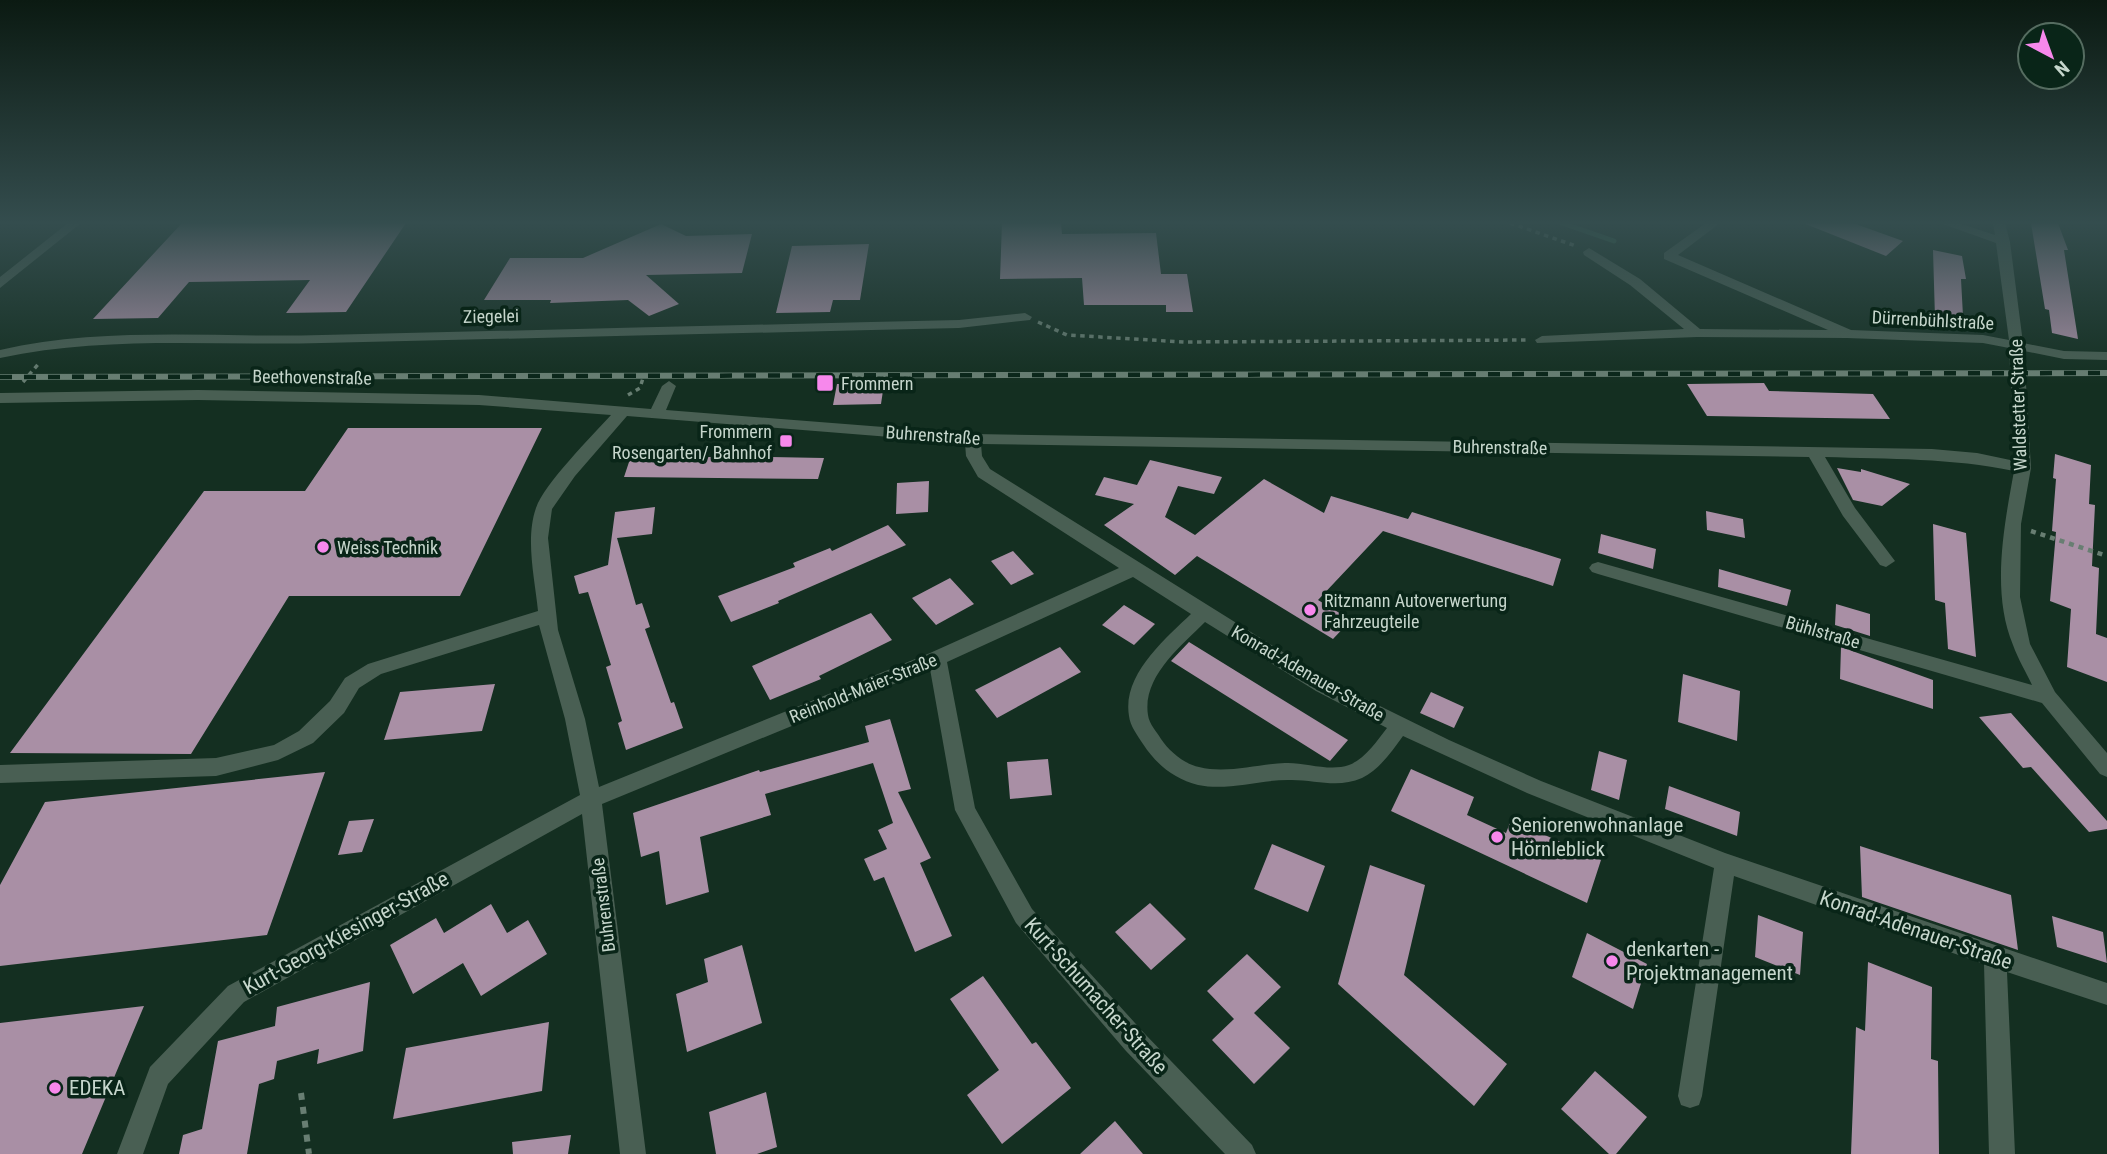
<svg xmlns="http://www.w3.org/2000/svg" width="2107" height="1154" font-family="'Roboto Condensed',sans-serif">
  <rect width="100%" height="100%" fill="#142f21"/>
  <g fill="none" stroke-linecap="round" stroke-linejoin="round">
    <path stroke="#336a4e" stroke-width="5" d="M1562,223L1614,241"/>
  </g>
  <path fill="#a98fa5" d="M182,223H406L346,312L286,313L310,280L189,282L158,318L93,319Z
    M1002,223H1061L1062,234L1156,233L1161,274H1187L1193,312H1166V305H1084L1082,278L1000,279Z
    M1803,223H1853L1903,241L1886,256Z
    M2031,223H2058L2068,250H2064L2078,339L2052,333L2049,310L2045,309Z
    M661,224L686,236L752,234L742,273L646,275L679,304L649,316L628,300L550,303L551,300H484L510,258H583Z
    M869,244L860,300H833L830,312L776,313L792,246Z
    M1933,250L1962,256L1966,279H1961L1963,316L1935,318Z
    M1764,383L1769,391L1873,394L1890,419L1707,416L1687,384Z
    M837,384H884L881,404L833,405Z
    M348,428H542L460,596H289L191,754L10,753L204,491H305Z
    M2055,454L2091,465L2089,504L2095,505L2092,566L2099,568L2096,634L2107,638V682L2067,667L2071,609L2050,601L2056,532L2052,531L2056,479L2053,478Z
    M698,457H771L824,458L818,479L624,477L630,459Z
    M1150,460L1222,477L1214,494L1178,486L1165,517L1195,535L1264,479L1324,513L1331,496L1408,519L1412,512L1561,559L1553,586L1383,531L1318,600L1351,620L1333,639L1197,556L1175,575L1104,525L1134,504L1095,495L1104,477L1137,485Z
    M1837,468L1861,472V469L1910,484L1882,506L1853,500Z
    M929,481L928,512L896,514L897,483Z
    M655,507L652,534L617,538L636,605L642,603L650,627L645,629L671,703L674,702L683,728L626,750L618,723L622,721L606,667L611,665L588,592L579,594L574,576L608,565L615,512Z
    M1706,511L1743,519L1745,538L1707,530Z
    M1933,524L1966,533L1976,657L1948,649L1945,603L1935,600Z
    M888,525L906,545L778,601L779,603L731,622L718,596L795,567L793,563L830,548L832,551Z
    M1601,534L1656,549L1653,569L1598,553Z
    M1013,551L1034,574L1011,585L991,561Z
    M1719,569L1791,590L1787,606L1718,587Z
    M950,578L974,604L936,625L912,598Z
    M1836,604L1870,614V636L1835,625Z
    M1124,605L1155,624L1134,645L1102,625Z
    M871,613L892,640L819,676L821,679L770,700L752,666Z
    M1189,642L1348,740L1330,761L1171,661Z
    M1060,647L1081,672L997,718L975,690Z
    M1841,647L1933,680V709L1840,679Z
    M1683,674L1740,691L1737,741L1678,722Z
    M495,684L482,731L384,740L400,692Z
    M1431,692L1464,707L1454,728L1420,713Z
    M2011,713L2107,821V829L2089,832L2031,767L2023,768L1979,717Z
    M890,719L911,789L898,792L931,858L920,863L952,936L915,952L884,877L874,881L864,859L887,849L878,830L893,823L873,763L765,794L771,815L700,837L709,892L666,905L659,851L641,857L633,813L759,770L760,772L869,742L865,726Z
    M1599,751L1627,760L1619,800L1591,790Z
    M1048,759L1052,795L1010,799L1007,762Z
    M1411,769L1474,797L1467,815L1506,833L1511,820L1601,860L1587,903L1391,811Z
    M325,772L267,935L0,966V885L45,802Z
    M1669,786L1740,812L1737,836L1665,809Z
    M374,819L362,852L338,855L349,821Z
    M1272,844L1325,866L1308,912L1254,889Z
    M1860,846L2011,895L2018,950L1862,897Z
    M1370,865L1425,885L1404,975L1507,1064L1474,1106L1338,984Z
    M1150,903L1186,939L1151,970L1115,932Z
    M491,904L507,933L528,920L547,954L481,996L463,963L413,994L390,945L436,918L444,933Z
    M1758,915L1803,932L1800,975L1755,957Z
    M2052,916L2103,932L2107,963L2057,947Z
    M1587,933L1647,964L1633,1009L1572,977Z
    M742,945L762,1023L687,1052L676,994L708,982L704,959Z
    M1247,954L1281,987L1254,1013L1290,1048L1254,1084L1212,1040L1234,1019L1207,991Z
    M1868,962L1932,987L1931,1059L1938,1061L1939,1154H1851L1856,1027L1865,1031Z
    M983,976L1032,1044L1036,1042L1071,1088L1002,1144L967,1095L999,1070L950,999Z
    M370,982L363,1051L317,1064L319,1049L277,1061L274,1079L259,1084L247,1154H179L183,1135L202,1129L218,1041L275,1026L277,1007Z
    M144,1006L82,1154H0V1023Z
    M549,1022L542,1091L393,1119L406,1048Z
    M1595,1071L1647,1117L1616,1154H1609L1561,1109Z
    M766,1092L777,1147L757,1154H716L709,1112Z
    M1115,1121L1143,1154H1080Z
    M571,1135L568,1154H513L512,1142Z"/>
  <g fill="none" stroke-linecap="round" stroke-linejoin="round">
    <path stroke="#687e72" stroke-width="3.5" stroke-dasharray="4.5 4.5" stroke-linecap="butt" d="M1510,223L1576,246
      M1038,322L1067,335L1184,342L1527,340
      M23,382L40,362
      M628,395L640,388L643,378"/>
    <path stroke="#687e72" stroke-width="4.5" stroke-dasharray="5 5" stroke-linecap="butt" d="M2031,531L2107,556"/>
    <path stroke="#687e72" stroke-width="6" stroke-dasharray="7 7" stroke-linecap="butt" d="M301,1093L309,1154"/>
    <path fill="#495f53" fill-rule="evenodd" d="M68,223H81L0,288V277Z
      M1706,223H1720L1678,255L1851,330L1983,335L2009,340L1996,243L1940,223H1958L1995,235L1993,223H2005L2010,242L2023,343L2064,351L2107,352V360L2064,359L2024,351L2031,468L2021,524L2020,597L2030,644L2055,692L2107,753V777L2100,774L2042,703L1598,574L1592,572L1589,568L1592,564L1598,562L2032,685C2026,672 2018,659 2013,645C1991,592 2004,526 2014,471C1952,458 1889,459 1825,457L1855,508L1895,561L1886,567L1880,565L1843,516L1809,457L981,444L982,456L990,469L1329,681L1449,740L1541,781L1725,853L2107,983V1005L2007,972L2015,1154H1989L1984,964L1734,876L1702,1096L1699,1105L1690,1108L1681,1105L1678,1096L1714,868L1527,793L1403,736C1392,751 1380,769 1362,778C1337,789 1314,779 1288,780C1258,780 1228,791 1198,785C1174,779 1156,764 1143,744C1138,736 1130,726 1129,716C1122,675 1165,639 1191,614L1133,577L947,662L975,808L1032,909L1144,1033L1252,1145L1256,1154H1225L1126,1051L1016,923L955,810L930,669L602,804L646,1154H620L582,814L244,1002L168,1084L143,1154H117L150,1067L228,986L580,795L565,719L539,625L381,674L359,688L344,713L313,743L278,760L216,776L0,783V765L216,758L274,745L299,731L330,701L345,678L368,664L538,611C535,580 525,539 536,508C544,484 592,436 611,415L479,405L198,400L0,403V393L198,390L479,395L651,409L662,386L669,381L676,386L666,410L973,434L1932,449L1977,453L2015,461L2009,348L1983,343L1847,338L1697,337L1537,343L1535,340L1542,336L1684,329L1630,285L1584,255L1583,252L1589,248L1640,279L1700,329L1828,330L1664,259V253ZM627,416L965,443L966,456L978,477L1119,568L930,653L599,787L585,719L558,630L548,538L552,509L575,476ZM1205,622L1316,691L1387,728C1377,741 1365,759 1349,765C1329,772 1305,762 1285,763C1257,764 1227,774 1199,767C1184,764 1169,751 1161,739C1157,732 1149,724 1148,715C1142,677 1181,646 1205,622Z
      M1025,313L1032,317L1030,320L959,328C747,333 535,338 322,343C215,346 105,335 0,358V350C105,326 215,338 322,335C535,330 747,325 959,320Z"/>
    <g stroke="#6a8074" stroke-width="6">
      <path id="rail" d="M0,377L2107,373"/>
    </g>
    <use href="#rail" stroke="#092518" stroke-width="4.5" stroke-dasharray="12" stroke-linecap="butt"/>
  </g>
  <linearGradient id="sky" x2="0" y2="1"><stop stop-color="#0b1a12"/><stop offset="0.58" stop-color="#344d4e"/><stop offset="1" stop-color="#344d4e" stop-opacity="0"/></linearGradient>
  <rect width="2107" height="384" fill="url(#sky)"/>
  <g fill="#f788ec" stroke="#092518" stroke-width="2.5">
    <rect x="816" y="374" width="18" height="18" rx="3.5"/>
    <rect x="779" y="434" width="14" height="14" rx="3.5"/>
    <circle cx="323" cy="547" r="7"/>
    <circle cx="1310" cy="610" r="7"/>
    <circle cx="1497" cy="837" r="7"/>
    <circle cx="1612" cy="961" r="7"/>
    <circle cx="55" cy="1088" r="7"/>
  </g>
  <g text-anchor="middle" dominant-baseline="central" stroke-width="7" stroke-linejoin="round" paint-order="stroke">
    <g font-size="18" fill="#c6d6cc" stroke="#092518">
      <text transform="translate(491 316) rotate(-1)">Ziegelei</text>
      <text transform="translate(1933 320) rotate(3)">Dürrenbühlstraße</text>
      <text transform="translate(312 377) rotate(1)">Beethovenstraße</text>
      <text transform="translate(2018 405) rotate(-92)">Waldstetter Straße</text>
      <text transform="translate(933 435) rotate(4)">Buhrenstraße</text>
      <text transform="translate(1500 447) rotate(1)">Buhrenstraße</text>
      <text transform="translate(1823 632) rotate(16)">Bühlstraße</text>
      <text transform="translate(1308 673) rotate(30)">Konrad-Adenauer-Straße</text>
      <text transform="translate(863 688) rotate(-22)">Reinhold-Maier-Straße</text>
      <text transform="translate(603 905) rotate(-97)">Buhrenstraße</text>
    </g>
    <g font-size="18" fill="#c6d6cc" stroke="#092518" text-anchor="start">
      <text x="841" y="383">Frommern</text>
      <text x="772" y="431" text-anchor="end">Frommern<tspan x="772" dy="21">Rosengarten/ Bahnhof</tspan></text>
      <text x="337" y="547">Weiss Technik</text>
      <text x="1324" y="600">Ritzmann Autoverwertung<tspan x="1324" dy="21">Fahrzeugteile</tspan></text>
    </g>
    <g font-size="21" fill="#c6d6cc" stroke="#092518" text-anchor="start">
      <text x="1511" y="825">Seniorenwohnanlage<tspan x="1511" dy="24">Hörnleblick</tspan></text>
      <text x="1626" y="949">denkarten -<tspan x="1626" dy="24">Projektmanagement</tspan></text>
      <text x="69" y="1088">EDEKA</text>
    </g>
    <g font-size="21" fill="#c6d6cc" stroke="#092518">
      <text transform="translate(1916 930) rotate(19)">Konrad-Adenauer-Straße</text>
      <text transform="translate(346 933) rotate(-29)">Kurt-Georg-Kiesinger-Straße</text>
      <text transform="translate(1096 996) rotate(48)">Kurt-Schumacher-Straße</text>
    </g>
  </g>
  <g transform="translate(2051 56) rotate(139)"><circle r="33" fill="#092518" stroke="#556c60" stroke-width="2"/>
  <path d="M0-5L12 26L0 18L-12 26Z" fill="#f788ec"/>
  <text y="-10" font-size="19" font-weight="bold" text-anchor="middle" fill="#c6d6cc">N</text>
  </g>
</svg>
